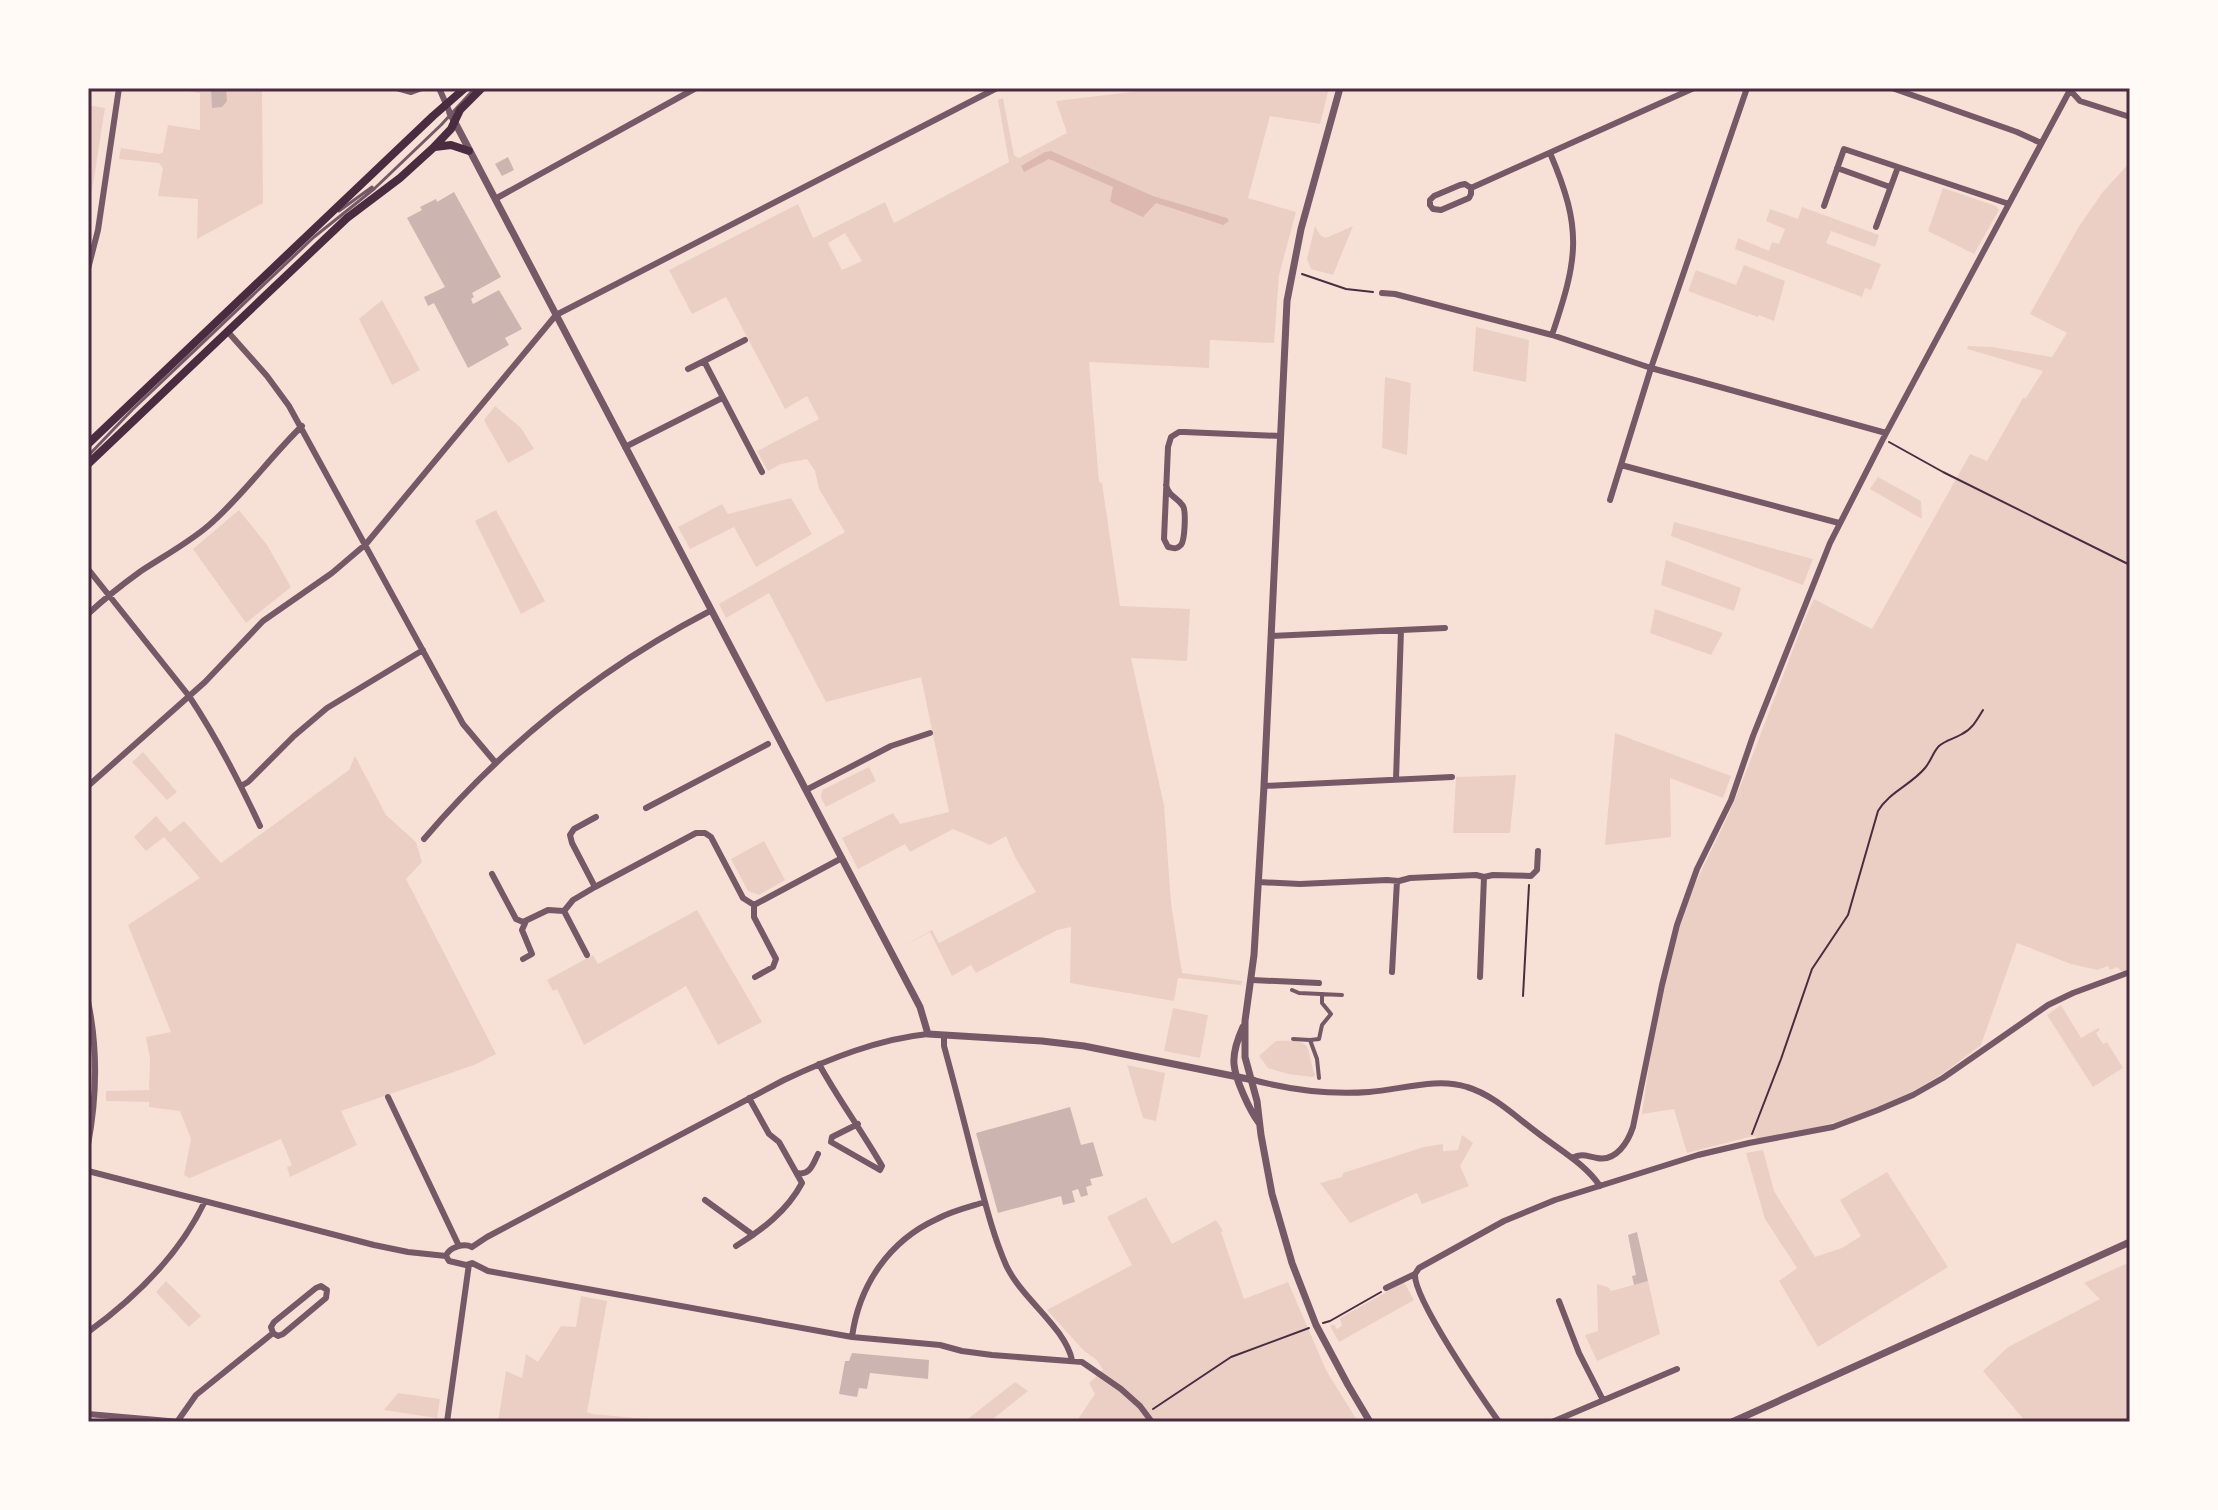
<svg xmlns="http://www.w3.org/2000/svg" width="2218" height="1510" font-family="Figtree,sans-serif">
  <rect width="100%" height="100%" fill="#f7e1d7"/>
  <path fill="#ebcfc5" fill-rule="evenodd" d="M188,88H262L263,203L197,239L198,199L158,196L163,168L159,163L119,159L121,148L159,154L163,152L168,125L200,130V93L187,91Z
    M1164,88H1329L1320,124L1270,116L1248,198L1296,212L1279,275L1274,343L1210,340L1209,368L1089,362L1099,482L1102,483L1120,606L1190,609L1187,661L1131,658L1164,805L1171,903L1182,973L1242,981L1241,985L1178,978L1174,1001L1070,983L1071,927L1057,930L976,973L971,965L952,976L930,932L900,948L932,930L939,943L1036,892L1015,857L1006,836L990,845L953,829L910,852L905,844L858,869L842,838L893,813L900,824L949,812L921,677L826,702L769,593L726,618L719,604L845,532L819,489L815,471L807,459L781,464L768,471L757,451L819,419L807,396L785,409L726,297L692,314L669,270L798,204L813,238L885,202L894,223L1009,162L998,100L1003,98L1014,155L1019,158L1067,133L1056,101ZM845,233L862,261L842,270L828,243Z
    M88,105L105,108L88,216Z
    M2130,162V979L2117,967L2110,970L2108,966L2097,970L2071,964L2017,943L1981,1045L1941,1075L1912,1092L1877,1107L1843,1120L1807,1130L1758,1139L1755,1136L1745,1138L1687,1153L1674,1109L1642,1114C1651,1048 1662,980 1683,916C1696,875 1719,839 1735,799C1759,740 1781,680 1804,621L1814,599L1872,629L1970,454L1987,461L2023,398H2026L2043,371L1967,349L1968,346L1992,347L2052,357L2067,333L2030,314L2078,228L2102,193Z
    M1943,188L1996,206L1999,210L1974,254L1928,231Z
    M1802,207L1879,235L1875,247L1831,231L1826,243L1881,264L1871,290L1865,288L1862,297L1735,249L1738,238L1769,251L1772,242L1779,244L1785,229L1766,221L1770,209L1798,219Z
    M1315,226L1320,235L1326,238L1353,226L1333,275L1311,269L1307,259Z
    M1744,265L1785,281L1774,321L1759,315L1758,317L1688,291L1696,270L1736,285Z
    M382,300L420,370L392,385L359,319Z
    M1476,327L1529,340L1526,382L1473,371Z
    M1385,377L1411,383L1407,455L1382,448Z
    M495,406L521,428L534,449L508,463L484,420Z
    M1878,477L1921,501L1922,519L1870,489Z
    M791,498L812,534L756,567L734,527L690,549L678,527L722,504L728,514Z
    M239,510L267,545L291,587L246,623L193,549Z
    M496,510L545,601L521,614L475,521Z
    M1674,522L1813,559L1803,585L1671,536Z
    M1666,560L1741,588L1734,611L1661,585Z
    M1655,609L1723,633L1711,655L1650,633Z
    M1615,733L1731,776L1723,798L1670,778L1671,837L1605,845Z
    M143,752L177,792L167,800L132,762Z
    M355,756L386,815L416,842L422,862L406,879L496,1054L474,1065L341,1111L357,1145L290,1177L287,1167L292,1165L281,1139L190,1178L184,1175L191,1139L180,1111L149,1107V1102L106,1101V1091L149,1090L150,1059L146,1037L171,1032L128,925L200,878L164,837L146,851L134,837L156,816L170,832L184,821L221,863L349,770Z
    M869,767L876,781L826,807L821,798L822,790Z
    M1516,775L1510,833H1453L1456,777Z
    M764,841L785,880L759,895L748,891L731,859Z
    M697,910L762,1022L718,1045L686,986L584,1045L557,989L553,991L547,980L593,955L598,964Z
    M2061,1005L2081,1038L2098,1028L2100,1030L2096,1033L2103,1044L2107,1042L2123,1068L2093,1087L2047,1015Z
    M1173,1008L1208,1015L1200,1058L1164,1051Z
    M1276,1041C1317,1039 1305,1048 1315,1075L1313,1077L1288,1074L1268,1068L1259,1056Z
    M1127,1065L1165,1073L1156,1121L1143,1118Z
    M1462,1135L1473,1143L1460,1166L1469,1186L1422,1204L1417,1193L1350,1223L1320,1183L1342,1177L1343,1173L1424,1147L1443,1144V1151L1458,1150Z
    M1763,1150L1774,1191L1815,1257L1842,1248L1861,1236L1840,1200L1887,1172L1948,1267L1818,1347L1779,1281L1797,1268L1765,1219L1746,1153Z
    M1146,1197L1172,1244L1216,1220L1223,1231L1221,1232L1244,1299L1288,1282L1326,1370L1358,1422H1076L1095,1394L1089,1383L1103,1370L1097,1360L1084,1351L1047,1310L1132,1265L1107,1217Z
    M2130,1262V1422H2026L1983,1371L2008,1347L2100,1299L2084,1283Z
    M166,1281L201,1316L189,1327L156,1292Z
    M1648,1281L1660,1334L1597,1361L1585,1335L1598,1331L1597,1284L1608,1287L1611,1291Z
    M1404,1282L1414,1300L1339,1342L1330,1326L1334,1324L1337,1329L1342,1326L1340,1318Z
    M581,1296L607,1301L587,1412L592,1414L678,1422H498L506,1371L522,1378L526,1354L538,1362L561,1326L576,1327Z
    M1015,1382L1028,1391L989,1422H964Z
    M398,1393L440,1399L437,1418L384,1410Z"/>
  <path fill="#dcb8b0" d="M1051,151L1153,196L1227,218L1229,221L1223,225L1156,203L1143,217L1112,203L1110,201L1113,187L1049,159L1024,172L1021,166L1045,152Z"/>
  <path fill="#ccb4b1" d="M211,88H226L227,101L222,107L212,108Z
    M508,157L514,170L502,176L495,164Z
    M454,192L501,277L472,293L474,297L471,299L473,304L499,290L522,329L505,338L509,345L468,368L434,303L428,306L424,297L445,287L407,218L422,210L420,207L436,199L437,202Z
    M1070,1107L1081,1145L1093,1142L1103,1176L1090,1179L1092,1185L1086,1187L1088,1195L1081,1197L1078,1189L1072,1191L1075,1202L1063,1205L1061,1196L998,1213L976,1133Z
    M1637,1232L1648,1281L1634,1285L1632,1276L1636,1275L1628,1235Z
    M852,1353L929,1360L928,1379L870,1373L867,1389L859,1388L857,1397L839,1394L845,1361H849Z"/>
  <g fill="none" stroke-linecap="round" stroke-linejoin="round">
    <path stroke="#4a2c40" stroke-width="2" d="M1302,274L1346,289L1373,292
      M1889,442L1943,472L2130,565
      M1523,996L1529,885
      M1752,1134L1781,1059L1812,969L1848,915L1878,811C1889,792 1911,785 1925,768C1931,761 1933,752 1939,746C1946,740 1954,739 1962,734C1972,729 1977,720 1983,710
      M1323,1323L1330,1321L1381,1292
      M1153,1409L1231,1357L1309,1328"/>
    <path stroke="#755966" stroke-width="3" d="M339,211L372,187
      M88,456L132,410L314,237L374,189L441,125L475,88"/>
    <path stroke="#755966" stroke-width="4" d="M1292,990L1299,993L1342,995
      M1293,1039L1310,1040L1317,1059L1319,1078
      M1310,1040L1319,1039L1322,1025L1331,1014L1322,1003V994"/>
    <path stroke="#755966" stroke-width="6" d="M397,88L411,92L422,88
      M439,88L450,113
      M1892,88L2017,132L2041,143
      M2068,88L2080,101L2130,117
      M1550,153C1583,230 1578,258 1552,335
      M1837,168L1890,187
      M1471,188V194L1469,198L1441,210L1433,209L1430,205V200L1434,196L1460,185L1465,184L1471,188L1694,88
      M495,199L696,88
      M1824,206L1844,149L2009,204
      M1876,227L1898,167
      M88,269L98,230L119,88
      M1382,293L1395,294L1552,335L1651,368L1886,433
      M228,332L267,376L289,406L463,724L495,762
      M745,340L704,361L762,472
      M688,369L704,361
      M625,447L722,398
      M1621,465L1839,523
      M1166,485C1169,497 1177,497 1183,506C1186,511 1185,540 1181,545C1176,550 1174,548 1168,547L1164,539L1168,447L1171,437L1179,432H1184L1281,436
      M1610,500L1651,368L1747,88
      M88,569L189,696C217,738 239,781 260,826
      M88,614C105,598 123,584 141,571C164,556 188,543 208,526C243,496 269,458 302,426
      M1271,636L1445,628
      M1396,779L1401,630
      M88,786L205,682L263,621L332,573L366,544L556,315L997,88
      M241,786L248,782L294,736L327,708L423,650
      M1264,786L1452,777
      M806,790L891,746L930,733
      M646,808L768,744
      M424,839C504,745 600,668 710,611
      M492,874L516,919L523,922L548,910L564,911L573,900L595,887L696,833H705L711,837L743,898L754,905V917L776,959L773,967L755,977
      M1258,882L1300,884L1387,880L1399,881L1410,878L1476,875L1484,877L1493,875L1531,876L1537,870L1538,851
      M595,887L572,843L570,835L574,829L596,817
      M754,905L842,858
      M564,911L587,955
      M523,959L532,954L522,930L526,921
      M1392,972L1397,881
      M1480,977L1484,877
      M1252,980L1319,983
      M88,1001C98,1049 97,1097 88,1145
      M944,1036V1046C955,1086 965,1125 975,1165C984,1198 992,1233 1006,1265C1021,1298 1065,1327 1072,1360
      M819,1064C838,1099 862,1131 882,1166L880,1170L831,1142L832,1137L858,1124
      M1253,1080C1291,1090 1329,1095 1369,1092C1400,1090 1436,1077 1467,1087C1494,1095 1517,1118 1539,1134C1560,1150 1585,1164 1600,1186
      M388,1097L459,1246
      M1572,1158C1582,1153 1586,1156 1597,1158C1616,1162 1628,1142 1633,1127L1662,985L1677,925L1697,869L1731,800L1753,736L1830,543L1883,439L2070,90
      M88,1171L374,1245L408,1252L446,1256L449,1261L466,1265L472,1263L488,1271L852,1337L940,1345L962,1351L992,1355L1082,1362L1121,1389L1140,1406L1152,1422
      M797,1173C810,1176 813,1164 818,1154
      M705,1200L753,1235
      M736,1246C762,1230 787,1211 802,1183L779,1142L769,1134L749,1098
      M472,1247L487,1237L784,1080C829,1059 878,1039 928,1034
      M446,1256C449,1247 464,1243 472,1247
      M1415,1274C1413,1298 1482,1398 1499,1422
      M1386,1288L1415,1274L1419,1268L1504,1221L1555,1200L1698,1155L1749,1143L1833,1127L1878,1110L1913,1095L1943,1078L2048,1005L2073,993L2130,972
      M1559,1301L1579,1353L1603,1400
      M88,1332C135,1298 180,1254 205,1201
      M852,1337C859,1285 889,1241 937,1219C952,1211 969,1207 985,1202
      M88,1414L180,1422
      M177,1422L196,1395L273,1333L271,1327L274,1322L316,1288L321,1286L327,1290L326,1298L283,1334L278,1336L273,1333
      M447,1422L469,1264
      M1552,1422L1677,1369"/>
    <path stroke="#755966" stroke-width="7" d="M1340,88L1301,229L1287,301L1264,786L1254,955L1245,1021V1057L1257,1101L1261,1135L1272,1194L1292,1263L1316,1325L1348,1385L1370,1422
      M450,113L920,1007L928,1034L1042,1041L1084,1046L1253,1080
      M1243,1027C1238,1038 1233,1052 1234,1064C1235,1079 1250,1111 1259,1123
      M1732,1422L2130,1242"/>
    <path stroke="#4a2c40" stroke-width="8" d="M435,147L451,145L469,151
      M88,444L433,116L465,88
      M88,464L347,218L400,178L433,148L451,129L460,110L482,88"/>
  </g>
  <rect width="2218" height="1510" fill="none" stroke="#fffaf5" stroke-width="180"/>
  <rect x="90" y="90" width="2038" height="1330" fill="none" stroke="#4a2c40" stroke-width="3"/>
</svg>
